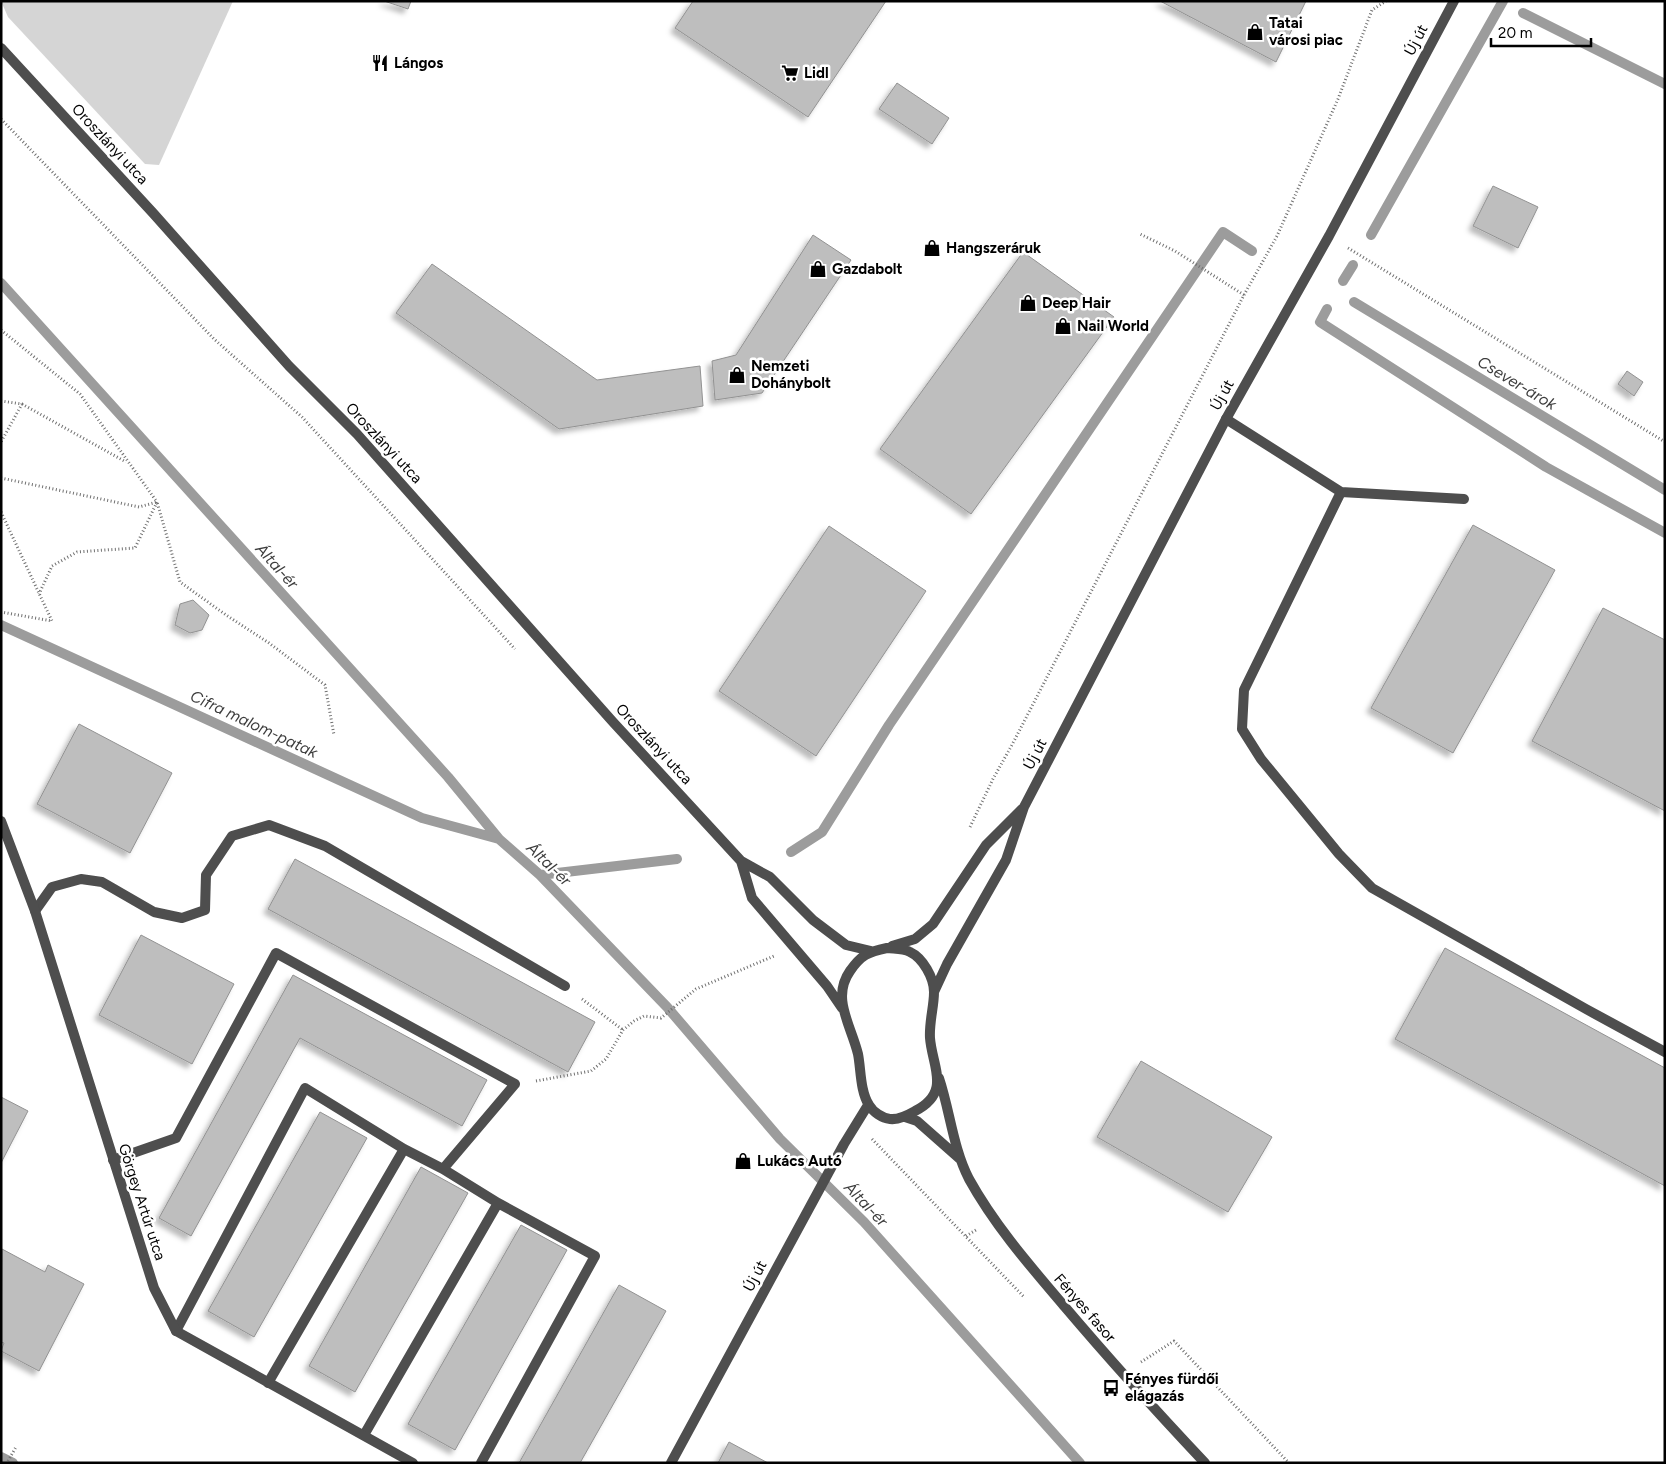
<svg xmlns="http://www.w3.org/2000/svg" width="1666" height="1464" font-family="Figtree,sans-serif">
  <defs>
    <filter id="shadow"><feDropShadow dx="-4.5" dy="4.5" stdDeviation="2.5" flood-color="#0004"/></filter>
  </defs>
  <rect width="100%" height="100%" fill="#fff"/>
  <path fill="#d5d5d5" d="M1,1H233L159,165L145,164L8,17Z"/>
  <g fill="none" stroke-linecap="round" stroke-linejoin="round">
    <path stroke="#9c9c9c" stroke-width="10" d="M1523,13L1665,84
      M1371,235L1503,1
      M1343,281L1353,265
      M1,283L448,777L499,839L540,875L667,1007L780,1139L864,1222L1080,1463
      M1354,302L1665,490
      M1327,309L1320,322L1546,467L1665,533
      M1,625L422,818L499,839
      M791,852L822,832L889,725L1223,232L1252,251
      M540,875L677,859
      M1,1457L13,1463"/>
  </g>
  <path fill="#bebebe" stroke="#929292" filter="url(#shadow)" d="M384,1H411L408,9Z
    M693,1H886L808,117L675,28Z
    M1160,1H1306L1276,62Z
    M897,83L949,118L932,144L879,109Z
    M1493,186L1538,207L1518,248L1473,226Z
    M813,235L851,260L762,393L715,400L712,361L736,355Z
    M1023,252L1114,317L971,514L880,449Z
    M432,264L597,380L700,366L703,406L559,429L396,313Z
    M1627,371L1643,382L1634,396L1618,384Z
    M1473,525L1555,570L1453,753L1371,708Z
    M829,526L926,591L816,756L719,691Z
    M193,600L209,615L202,630L190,633L175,625L180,604Z
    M1603,608L1665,640V811L1532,741Z
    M79,724L172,773L130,853L37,804Z
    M295,859L595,1022L568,1072L268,909Z
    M141,935L234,984L192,1064L99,1015Z
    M1445,948L1665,1068V1186L1395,1039Z
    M293,975L487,1080L462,1126L300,1038L191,1236L159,1218Z
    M1141,1061L1272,1137L1228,1212L1097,1137Z
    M1,1097L28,1111L1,1163Z
    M320,1112L367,1138L254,1337L208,1311Z
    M421,1167L468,1193L355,1392L309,1366Z
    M521,1225L567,1250L455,1450L408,1424Z
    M2,1249L45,1272L48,1265L84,1284L39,1371L1,1351L4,1343L1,1342Z
    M619,1285L666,1311L580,1463H519Z
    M729,1442L768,1463H718Z"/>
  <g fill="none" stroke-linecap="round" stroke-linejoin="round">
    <path stroke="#707070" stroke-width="3" stroke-dasharray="1 2.5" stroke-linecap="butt" d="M1,119L214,339L302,417L515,649
      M1348,248L1665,442
      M1244,295L1277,236L1338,99L1372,10L1386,1
      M1,330L80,394L157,502L135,548L77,552L52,566L39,594
      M1,401L22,404L1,442
      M22,404L126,462
      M1,478L139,507L157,502L180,582L226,615L269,643L325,685L334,735
      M1,512L52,621L1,612
      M970,827L993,779L1013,743L1244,295L1175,251L1140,234
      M582,999L623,1030
      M536,1081L591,1071L606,1059L623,1030L634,1021L644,1016L661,1018L696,989L774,956
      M872,1139L1024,1297
      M966,1236L976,1230
      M1141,1362L1174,1341L1289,1463
      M8,1461L16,1447"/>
    <path stroke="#4e4e4e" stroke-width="10" d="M1226,419L1341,492L1464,499
      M1341,492L1244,690L1242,729L1261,759L1339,854L1372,888L1586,1009L1665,1052
      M35,911L52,887L81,879L102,882L154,912L182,918L205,910L206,875L232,836L269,825L325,846L565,986
      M113,1160L176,1138L276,953L515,1084L443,1169
      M176,1331L305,1088L404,1149L443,1169L498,1203L595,1256L481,1463
      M268,1383L404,1149
      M364,1435L498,1203"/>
    <path stroke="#4e4e4e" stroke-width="10" d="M1,48L153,213L289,366L357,434L613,722L741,861L770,877L813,920L846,945L871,951
      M1,821L35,911L154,1288L176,1331L413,1463
      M741,861L752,898L827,986L842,1008
      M892,946L915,939L933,924L986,845L1022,809
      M887,948C894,949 903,948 910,952C923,958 934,978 934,992C934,1007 929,1022 930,1038C932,1066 952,1092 915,1111C908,1115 899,1120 890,1119C882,1118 873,1112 869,1105C860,1091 861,1069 858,1054C851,1025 831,998 850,971C861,955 868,952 887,948Z
      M934,992L947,964L1006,860L1024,807L1226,419L1329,236L1454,1
      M939,1078C950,1111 953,1148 969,1179C995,1226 1031,1267 1065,1307C1110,1360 1157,1412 1205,1463
      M905,1117L917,1121L960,1159
      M671,1463L844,1144L868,1105"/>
  </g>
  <defs>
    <g id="shop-bare" transform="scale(1.35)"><path d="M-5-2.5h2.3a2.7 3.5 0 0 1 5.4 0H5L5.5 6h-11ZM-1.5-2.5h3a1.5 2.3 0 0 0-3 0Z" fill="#000" stroke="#fff" stroke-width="2.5" paint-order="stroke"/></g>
    <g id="restaurant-bare" transform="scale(1.35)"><path d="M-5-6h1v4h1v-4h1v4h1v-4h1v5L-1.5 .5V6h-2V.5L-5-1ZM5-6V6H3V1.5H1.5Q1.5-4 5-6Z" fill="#000" stroke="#fff" stroke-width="2.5" paint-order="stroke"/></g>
    <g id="supermarket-bare" transform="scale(1.35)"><path d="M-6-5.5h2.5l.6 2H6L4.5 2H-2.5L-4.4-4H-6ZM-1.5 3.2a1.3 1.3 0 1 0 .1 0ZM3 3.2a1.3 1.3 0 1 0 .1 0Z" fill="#000" stroke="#fff" stroke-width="2.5" paint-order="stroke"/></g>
    <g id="bus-bare" transform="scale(1.35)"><path d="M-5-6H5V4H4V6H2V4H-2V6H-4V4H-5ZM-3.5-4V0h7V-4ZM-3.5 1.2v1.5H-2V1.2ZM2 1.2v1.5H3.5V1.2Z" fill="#000" stroke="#fff" stroke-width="2.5" paint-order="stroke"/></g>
  </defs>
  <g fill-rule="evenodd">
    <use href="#shop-bare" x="1255" y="32"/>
    <use href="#restaurant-bare" x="380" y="63"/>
    <use href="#supermarket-bare" x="790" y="73"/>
    <use href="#shop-bare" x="932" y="248"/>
    <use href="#shop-bare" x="818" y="269"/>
    <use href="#shop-bare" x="1028" y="303"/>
    <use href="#shop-bare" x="1063" y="326"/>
    <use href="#shop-bare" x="737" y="375"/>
    <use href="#shop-bare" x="743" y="1161"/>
    <use href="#bus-bare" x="1111" y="1388"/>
  </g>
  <g text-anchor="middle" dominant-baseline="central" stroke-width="5" stroke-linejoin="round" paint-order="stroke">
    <g font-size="15" font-weight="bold" fill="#000" stroke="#fff" text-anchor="start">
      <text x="1269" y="23">Tatai<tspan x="1269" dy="17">városi piac</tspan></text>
      <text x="394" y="63">Lángos</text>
      <text x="804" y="73">Lidl</text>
      <text x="946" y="248">Hangszeráruk</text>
      <text x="832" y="269">Gazdabolt</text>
      <text x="1042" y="303">Deep Hair</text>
      <text x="1077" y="326">Nail World</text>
      <text x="751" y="366">Nemzeti<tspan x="751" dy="17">Dohánybolt</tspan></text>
      <text x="757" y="1161">Lukács Autó</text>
      <text x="1125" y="1379">Fényes fürdői<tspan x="1125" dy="17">elágazás</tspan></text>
    </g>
    <g font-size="15" fill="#000" stroke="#fff">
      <text transform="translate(1416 40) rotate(-62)">Új út</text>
      <text transform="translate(110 144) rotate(47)">Oroszlányi utca</text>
      <text transform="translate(1222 395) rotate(-61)">Új út</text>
      <text transform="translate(384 443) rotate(47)">Oroszlányi utca</text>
      <text transform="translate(654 744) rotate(47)">Oroszlányi utca</text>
      <text transform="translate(1035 754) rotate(-62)">Új út</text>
      <text transform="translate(142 1202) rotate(72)">Görgey Artúr utca</text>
      <text transform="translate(755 1276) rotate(-62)">Új út</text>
      <text transform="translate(1085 1308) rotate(49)">Fényes fasor</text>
    </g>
    <g font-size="16" font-style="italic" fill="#3d3d3d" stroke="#fff">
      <text transform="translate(1517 383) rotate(31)">Csever-árok</text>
      <text transform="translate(277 566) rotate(48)">Által-ér</text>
      <text transform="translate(254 724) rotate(25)">Cifra malom-patak</text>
      <text transform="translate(549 864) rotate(44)">Által-ér</text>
      <text transform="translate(866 1204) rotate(46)">Által-ér</text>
    </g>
  </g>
  <rect width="1666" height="1464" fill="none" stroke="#000000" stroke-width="5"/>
  <path d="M1491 38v8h100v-8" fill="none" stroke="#000000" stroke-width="2.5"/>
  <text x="1498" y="38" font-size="15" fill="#000000" stroke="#ffffff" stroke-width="4" paint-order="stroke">20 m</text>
</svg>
